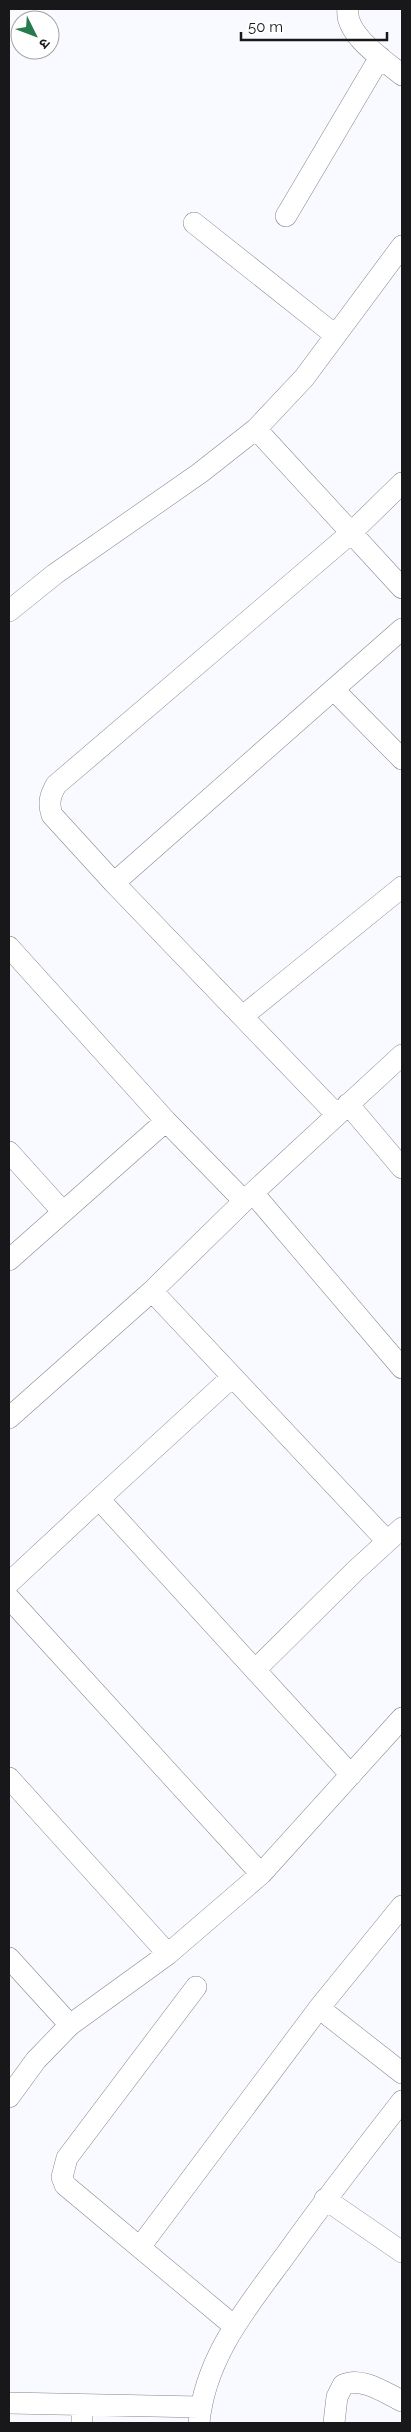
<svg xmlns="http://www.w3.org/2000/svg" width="411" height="2432" font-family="Raleway,'Noto Sans Devanagari',sans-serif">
  <rect width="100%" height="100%" fill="#f9faff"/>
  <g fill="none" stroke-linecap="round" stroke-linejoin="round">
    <g stroke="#85868b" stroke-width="22">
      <path id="minor" d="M348,9C344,34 384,60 402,75
        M286,216L380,57
        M194,223L335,335
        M256,429L402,588
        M9,611L55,574L200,473L256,429L304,378L402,246
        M335,691L402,759
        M114,883L402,629
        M9,947L166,1121
        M243,1016L402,887
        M348,1104L402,1168
        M337,1115L114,883L52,815C48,803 50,796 56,785L351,533L402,483
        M9,1152L63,1212
        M253,1193L402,1368
        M9,1260L166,1121L244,1201
        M152,1291L387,1541
        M9,1418L152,1291L244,1201L402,1055
        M99,1499L232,1377
        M9,1583L99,1499L351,1775
        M9,1598L261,1874
        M255,1670L355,1571L402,1528
        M9,1778L168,1954
        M9,1958L70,2025
        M196,1987L67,2158L62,2177L65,2185L234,2326
        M319,2008L402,2073
        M9,2097L36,2060L70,2025L168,1954L261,1874L402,1718
        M325,2199L402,2252
        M140,2247L319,2008L402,1906
        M9,2403L200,2407
        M82,2405V2423
        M199,2423C205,2356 249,2305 287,2253C324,2201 363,2151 402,2101
        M334,2423L337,2397L343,2385C362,2376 385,2393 402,2401"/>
    </g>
    <use href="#minor" stroke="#fff" stroke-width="21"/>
  </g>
  <rect width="411" height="2432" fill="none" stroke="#18181a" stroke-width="20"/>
  <g transform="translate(35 35) rotate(132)"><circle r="24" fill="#ffffff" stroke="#a3a3a3"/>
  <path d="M0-4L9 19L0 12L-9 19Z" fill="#267a4d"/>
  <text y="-8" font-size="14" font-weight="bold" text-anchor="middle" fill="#18181a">उ</text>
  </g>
  <path d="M241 32v8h146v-8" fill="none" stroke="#18181a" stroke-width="2.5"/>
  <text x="248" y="32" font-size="15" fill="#18181a" stroke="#ffffff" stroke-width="4" paint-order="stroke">50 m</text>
</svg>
